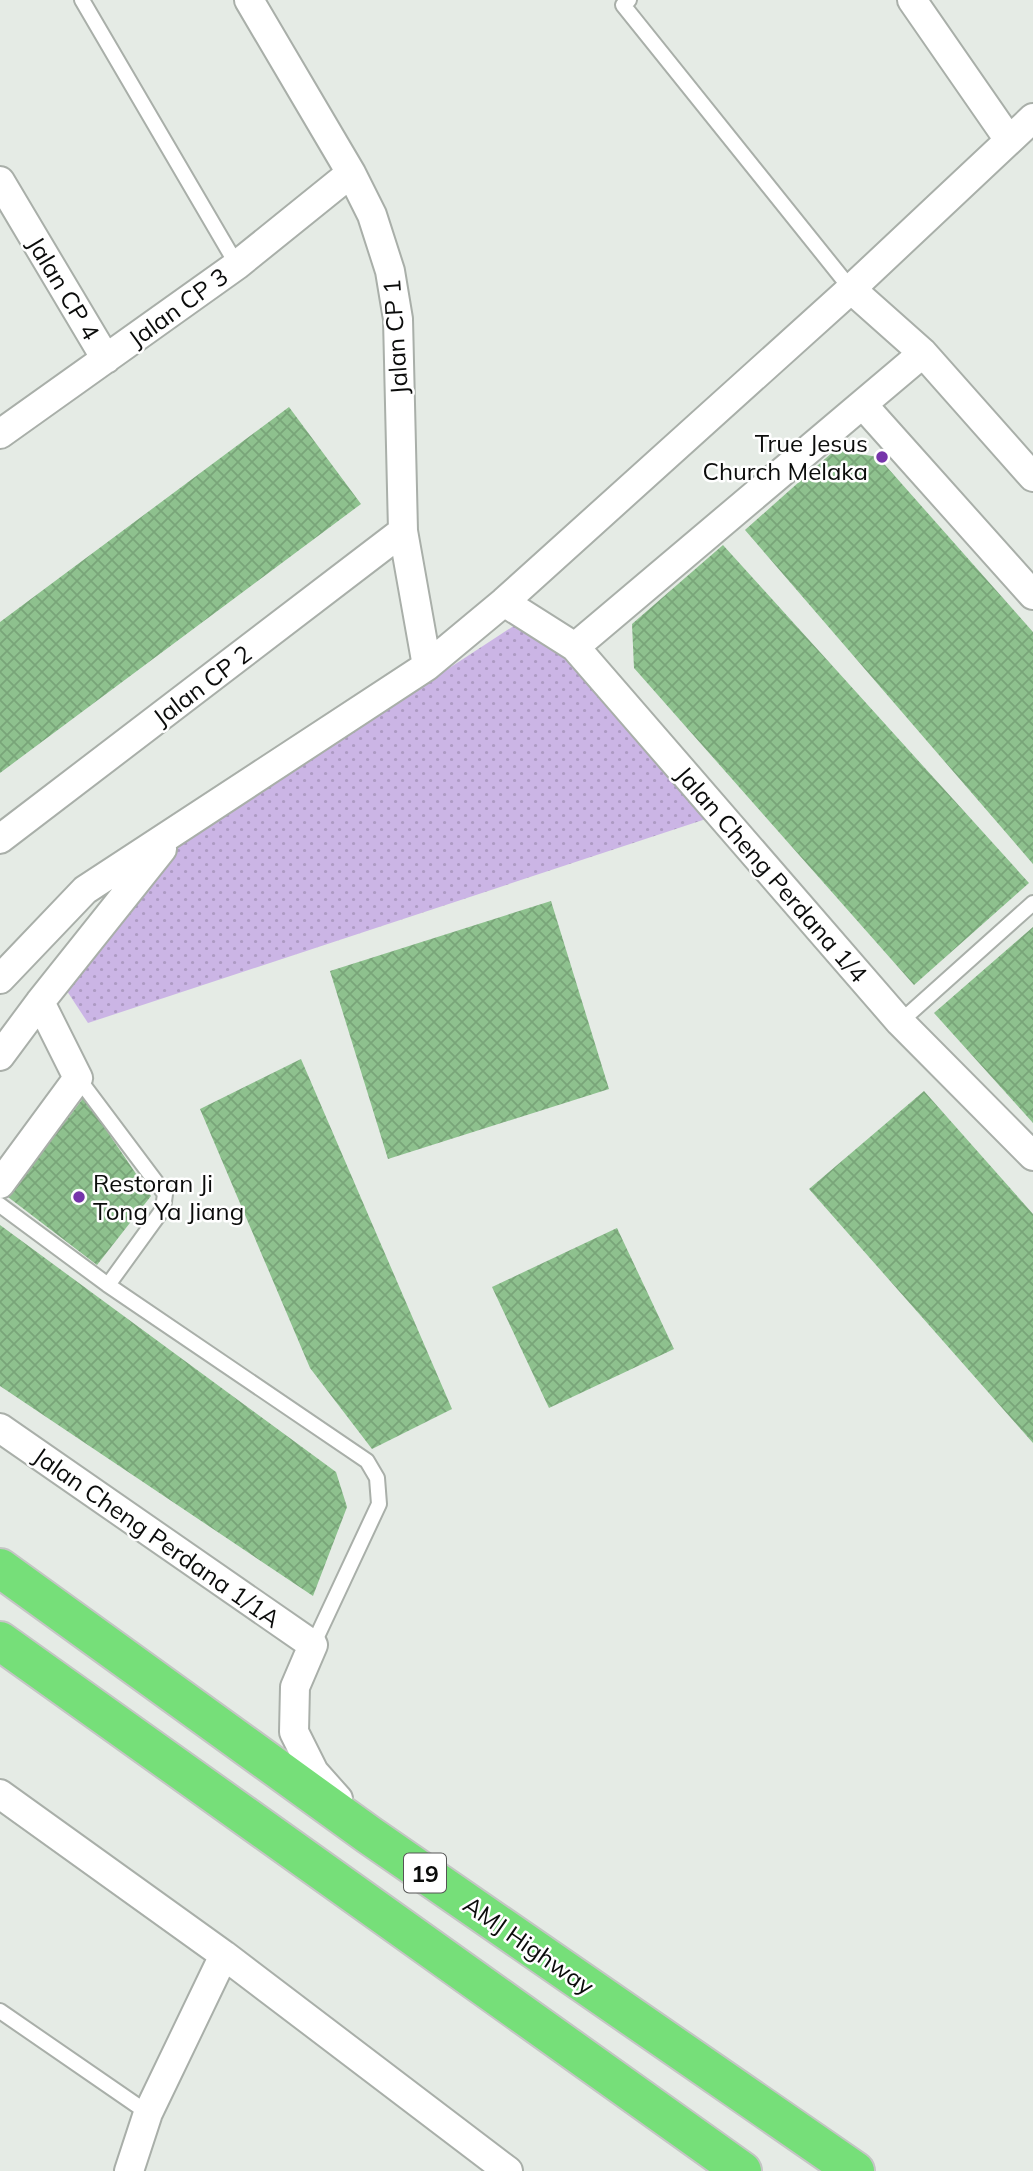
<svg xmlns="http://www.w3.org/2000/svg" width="1033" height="2171" font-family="Mulish,sans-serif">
  <defs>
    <pattern id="grass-dots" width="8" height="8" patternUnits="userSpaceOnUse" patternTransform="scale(1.75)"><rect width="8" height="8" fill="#cbb5e5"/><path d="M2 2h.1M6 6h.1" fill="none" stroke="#ad9ac3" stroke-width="1.8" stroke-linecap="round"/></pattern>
    <pattern id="building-cross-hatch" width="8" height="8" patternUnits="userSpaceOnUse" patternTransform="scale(1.75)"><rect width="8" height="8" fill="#8ec18e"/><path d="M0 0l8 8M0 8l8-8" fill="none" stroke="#79a579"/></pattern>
  </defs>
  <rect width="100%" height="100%" fill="#e5ebe5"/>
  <path fill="url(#grass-dots)" d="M538,610L715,816L88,1023L65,988L156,860Z"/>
  <path fill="url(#building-cross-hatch)" d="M289,407L361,504L0,773V622Z
    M835,450L878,457L1033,632V864L745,530Z
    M723,545L1029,883L914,985L634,668L632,624Z
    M551,901L609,1089L388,1159L330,971Z
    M1033,927V1123L934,1013Z
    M301,1059L452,1409L372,1449L310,1368L200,1109Z
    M924,1091L1033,1214V1443L809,1189Z
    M84,1097L151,1196L97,1265L8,1197Z
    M0,1225L336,1472L347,1507L313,1596L0,1386Z
    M617,1228L674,1349L549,1408L492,1287Z"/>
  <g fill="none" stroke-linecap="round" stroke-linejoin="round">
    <g stroke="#a9afa9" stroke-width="18">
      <path id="lane" d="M82,0L237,265
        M629,0L623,5L851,289
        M900,1022L1033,903
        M78,1078L165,1194L163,1209L108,1285
        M0,1205L108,1285L367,1461L377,1478L379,1504L313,1645
        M0,2011L148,2113"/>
    </g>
    <g stroke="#a9afa9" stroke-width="32">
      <path id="street" d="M249,0L351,173L372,215L390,271L398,319L403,531L427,666
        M912,0L1009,140
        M0,181L106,359
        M851,289L923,353L1033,477
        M863,405L1033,595
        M0,434L237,265L351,173
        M504,602L575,647L900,1022L1033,1156
        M575,647L923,353
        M0,839L403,531
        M0,979L85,890L427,666L504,602L851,289L1033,118
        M0,1056L40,1002L162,849
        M0,1184L78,1078L40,1002
        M0,1428L313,1645L295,1687L294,1732L314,1772L338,1799
        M0,1794L224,1955L508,2171
        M129,2171L148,2113L224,1955"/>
    </g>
    <g stroke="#c4c5c4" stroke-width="42">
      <path id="highway" d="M0,1568L369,1835L855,2171
        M0,1641L742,2171"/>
    </g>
    <use href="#lane" stroke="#fff" stroke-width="14"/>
    <use href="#street" stroke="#fff" stroke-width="28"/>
    <use href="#highway" stroke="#76df79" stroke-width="38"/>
  </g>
  <g fill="#7635aa" stroke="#fff" stroke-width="2.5">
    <circle cx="882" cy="457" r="7"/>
    <circle cx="79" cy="1197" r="7"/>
  </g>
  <g text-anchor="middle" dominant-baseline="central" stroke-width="5" stroke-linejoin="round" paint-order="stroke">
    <rect fill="#fff" stroke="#545554" stroke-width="2" x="404" y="1853.5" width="42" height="39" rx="5"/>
    <g font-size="23" font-weight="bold" fill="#0b0c0b">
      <text x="425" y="1873">19</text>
    </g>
    <g font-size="24" fill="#0b0c0b" stroke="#fff">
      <text transform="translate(64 288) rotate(59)">Jalan CP 4</text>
      <text transform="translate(178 307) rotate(-36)">Jalan CP 3</text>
      <text transform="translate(395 337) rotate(-94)">Jalan CP 1</text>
      <text transform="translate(202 685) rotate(-37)">Jalan CP 2</text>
      <text transform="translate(772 874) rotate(49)">Jalan Cheng Perdana 1/4</text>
      <text transform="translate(157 1537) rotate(35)">Jalan Cheng Perdana 1/1A</text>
      <text transform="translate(529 1945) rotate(35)">AMJ Highway</text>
    </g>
    <g font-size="24" fill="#0b0c0b" stroke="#fff" text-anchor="end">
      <text x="868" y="443">True Jesus<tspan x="868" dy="28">Church Melaka</tspan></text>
      <text x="93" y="1183" text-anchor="start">Restoran Ji<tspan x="93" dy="28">Tong Ya Jiang</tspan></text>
    </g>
  </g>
</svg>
